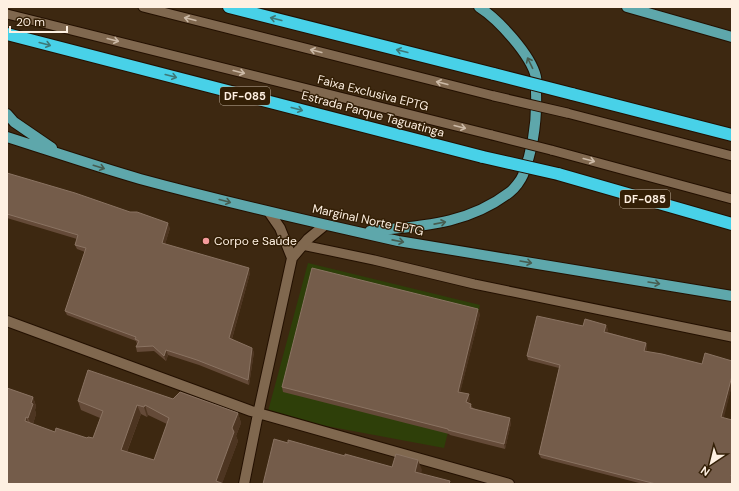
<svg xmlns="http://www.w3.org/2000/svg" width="739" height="491" font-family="'DM Sans',sans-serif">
  <rect width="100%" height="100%" fill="#3d2811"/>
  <path fill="#2e3f09" d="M308,263L480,305L444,448L267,415Z"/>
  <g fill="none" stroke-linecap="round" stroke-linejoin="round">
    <g stroke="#231000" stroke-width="11">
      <path id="lane" d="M143,7L494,96
        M7,14L492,135
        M567,113L732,156
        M551,150L732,199
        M302,245L374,260L474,284L732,337"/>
    </g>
    <g stroke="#231000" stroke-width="12">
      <path id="street" d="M269,212L280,228L292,258
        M7,321L251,411L509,484
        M244,484L258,414L292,258L308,239L325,225"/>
    </g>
    <g stroke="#231000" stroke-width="12">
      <path id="primary" d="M627,7L732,37
        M7,114L14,122L52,148
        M7,137C51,151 95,166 140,179C225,202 312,222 398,241L732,296
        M370,231C421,226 467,225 510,192C515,188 521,180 523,175C533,149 537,119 536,92C536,87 537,81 536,77C531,55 498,19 479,7"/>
    </g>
    <g stroke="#231000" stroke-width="14">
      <path id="highway" d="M229,7L494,74
        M7,34L483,157
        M572,94L732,135
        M558,174L732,224"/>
    </g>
    <use href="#lane" stroke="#80684f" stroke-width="9"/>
    <use href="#street" stroke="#80684f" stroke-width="10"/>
    <use href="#primary" stroke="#5ea7ab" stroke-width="10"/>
    <use href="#highway" stroke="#48d1e8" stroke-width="12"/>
    <g stroke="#231000" stroke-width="11" stroke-linecap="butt">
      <path id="lane-bridge" d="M494,96L567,113
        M492,135L551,150"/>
    </g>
    <g stroke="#231000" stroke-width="14" stroke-linecap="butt">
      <path id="highway-bridge" d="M494,74L572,94
        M483,157L558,174"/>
    </g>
    <use href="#lane-bridge" stroke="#80684f" stroke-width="9"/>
    <use href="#highway-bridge" stroke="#48d1e8" stroke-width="12"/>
  </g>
  <path fill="#644a38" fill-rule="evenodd" d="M7,173L170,228L165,244L250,273L232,339L254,352L249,385L199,365L168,355L166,361L154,351L137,352L136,347L138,344H137L136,341L67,315L65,311L85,252L77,249L75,245L77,239L7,218Z
    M480,314L460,392L470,399L469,403L473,408L511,423L505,449L450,435L449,434L283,392L282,387Z
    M583,326L608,329L607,332L646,343L647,347L646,352L702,364L732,361V385L723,418L732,484H643L541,458L539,454L559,368L528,360L527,356Z
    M7,388L33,397L36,406L35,410L36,414L33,424L55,432L87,438H93L100,418L81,410L78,401L173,399L238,413L241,423L236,436L238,441L222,483L7,484ZM141,414L147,417L148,415L167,424L154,460L127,452Z"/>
  <path fill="#4d3521" d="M168,223L170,228L164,248L162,243Z
    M249,268L250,273L231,342L229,338Z
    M478,309L480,314L459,397L458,392Z
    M606,325L608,329L606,336L604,332Z
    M646,343L647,347L645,355L644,351Z
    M252,348L254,352L249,385L248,380Z
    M166,350L168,355L166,361L164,356Z
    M732,376V385L723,421L721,417Z
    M469,394L470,399L468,407L466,402Z
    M33,397L36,406L35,410L36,414L32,427L28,418L31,403Z
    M137,405L141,414L124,459L121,450Z
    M145,405L148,415L147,417L144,407Z
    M238,413L241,423L236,436L238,441L222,484L216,481L232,428Z
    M26,417L30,426L25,421Z
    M510,418L511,423L505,449L504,444Z
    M418,460L422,470L419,483L415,472Z"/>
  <path fill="#745c4a" stroke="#8a7362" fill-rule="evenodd" d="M7,173L75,193L130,212H137L168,223L162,243L249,268L229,338L252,348L248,380L197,360L166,350L164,356L153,346L136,347L139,341L135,339L136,337L65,311L86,248L75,245L78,235L7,214Z
    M312,268L478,309L458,392L469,394L466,402L471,404L470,408L510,418L504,444L448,430V429L282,387Z
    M537,316L583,326L585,319L606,325L604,332L646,343L644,351L662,354L702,364L705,353L732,361V376L721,417L732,420V473L731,476H732V484H656L539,454L560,365L527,356Z
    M88,370L173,399L180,392L238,413L232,428L234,432L216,481L224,484H7V388L33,397L31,403L33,404L28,418L26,417L25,421L55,432L56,428L87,438L88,437L93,438L103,411L78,401ZM137,405L144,407L145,405L169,418L154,460L121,450Z
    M274,439L288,443V440L345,456V454L392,467L396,454L418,460L415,472L450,481L449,484H450H263Z"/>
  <defs><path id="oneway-shaft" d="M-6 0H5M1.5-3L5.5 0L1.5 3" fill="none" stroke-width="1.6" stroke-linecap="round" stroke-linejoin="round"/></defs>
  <g stroke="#ccbaa7">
    <use href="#oneway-shaft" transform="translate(190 19) rotate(-166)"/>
    <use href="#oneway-shaft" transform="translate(113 40) rotate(14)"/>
    <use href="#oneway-shaft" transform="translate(316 51) rotate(-166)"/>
    <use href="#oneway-shaft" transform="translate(239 72) rotate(14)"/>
    <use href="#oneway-shaft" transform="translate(442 83) rotate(-166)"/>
    <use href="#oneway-shaft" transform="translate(460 127) rotate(14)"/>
    <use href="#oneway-shaft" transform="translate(589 160) rotate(15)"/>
  </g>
  <g stroke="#3e7877">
    <use href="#oneway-shaft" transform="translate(276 19) rotate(-166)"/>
    <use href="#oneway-shaft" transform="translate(45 44) rotate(15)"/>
    <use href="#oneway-shaft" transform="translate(402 51) rotate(-166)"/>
    <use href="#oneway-shaft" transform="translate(171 76) rotate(15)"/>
    <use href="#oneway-shaft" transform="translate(297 109) rotate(15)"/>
  </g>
  <g stroke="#465c50">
    <use href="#oneway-shaft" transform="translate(530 63) rotate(-116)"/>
    <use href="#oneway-shaft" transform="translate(99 167) rotate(17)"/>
    <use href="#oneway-shaft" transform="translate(225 201) rotate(15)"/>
    <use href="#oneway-shaft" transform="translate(440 223) rotate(-11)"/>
    <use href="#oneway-shaft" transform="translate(398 241) rotate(11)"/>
    <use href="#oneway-shaft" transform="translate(526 262) rotate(10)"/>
    <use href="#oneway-shaft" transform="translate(654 283) rotate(9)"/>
  </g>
  <circle fill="#f59b9c" stroke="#331f06" stroke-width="1.5" cx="206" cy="241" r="4"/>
  <g text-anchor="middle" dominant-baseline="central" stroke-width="3" stroke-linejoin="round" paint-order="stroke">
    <g fill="#331f06" stroke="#c1b1a0" stroke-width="1">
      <rect x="220" y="87" width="50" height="18" rx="3"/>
      <rect x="620" y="190" width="50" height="18" rx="3"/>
    </g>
    <g font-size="11" font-weight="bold" fill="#fef0e2">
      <text x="245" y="96">DF-085</text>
      <text x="645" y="199">DF-085</text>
    </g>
    <g font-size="12" fill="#fef0e2" stroke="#331f06">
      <text transform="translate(373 93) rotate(14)">Faixa Exclusiva EPTG</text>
      <text transform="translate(373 114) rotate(15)">Estrada Parque Taguatinga</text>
      <text transform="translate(368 220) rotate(12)">Marginal Norte EPTG</text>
    </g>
    <g font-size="12" fill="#fef0e2" stroke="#331f06" text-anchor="start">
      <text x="214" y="241">Corpo e Saúde</text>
    </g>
  </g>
  <rect width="739" height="491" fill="none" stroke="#fef0e2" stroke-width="16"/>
  <g transform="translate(711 463) rotate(215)" stroke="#331f06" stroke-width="3" paint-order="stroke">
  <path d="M0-3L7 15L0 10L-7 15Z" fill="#fef0e2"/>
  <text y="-6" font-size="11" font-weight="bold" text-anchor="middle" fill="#fef0e2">N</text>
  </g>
  <path d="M10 26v6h57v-6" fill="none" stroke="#fef0e2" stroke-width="2"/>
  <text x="16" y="26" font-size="12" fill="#fef0e2" stroke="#331f06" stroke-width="3" paint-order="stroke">20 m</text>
</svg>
